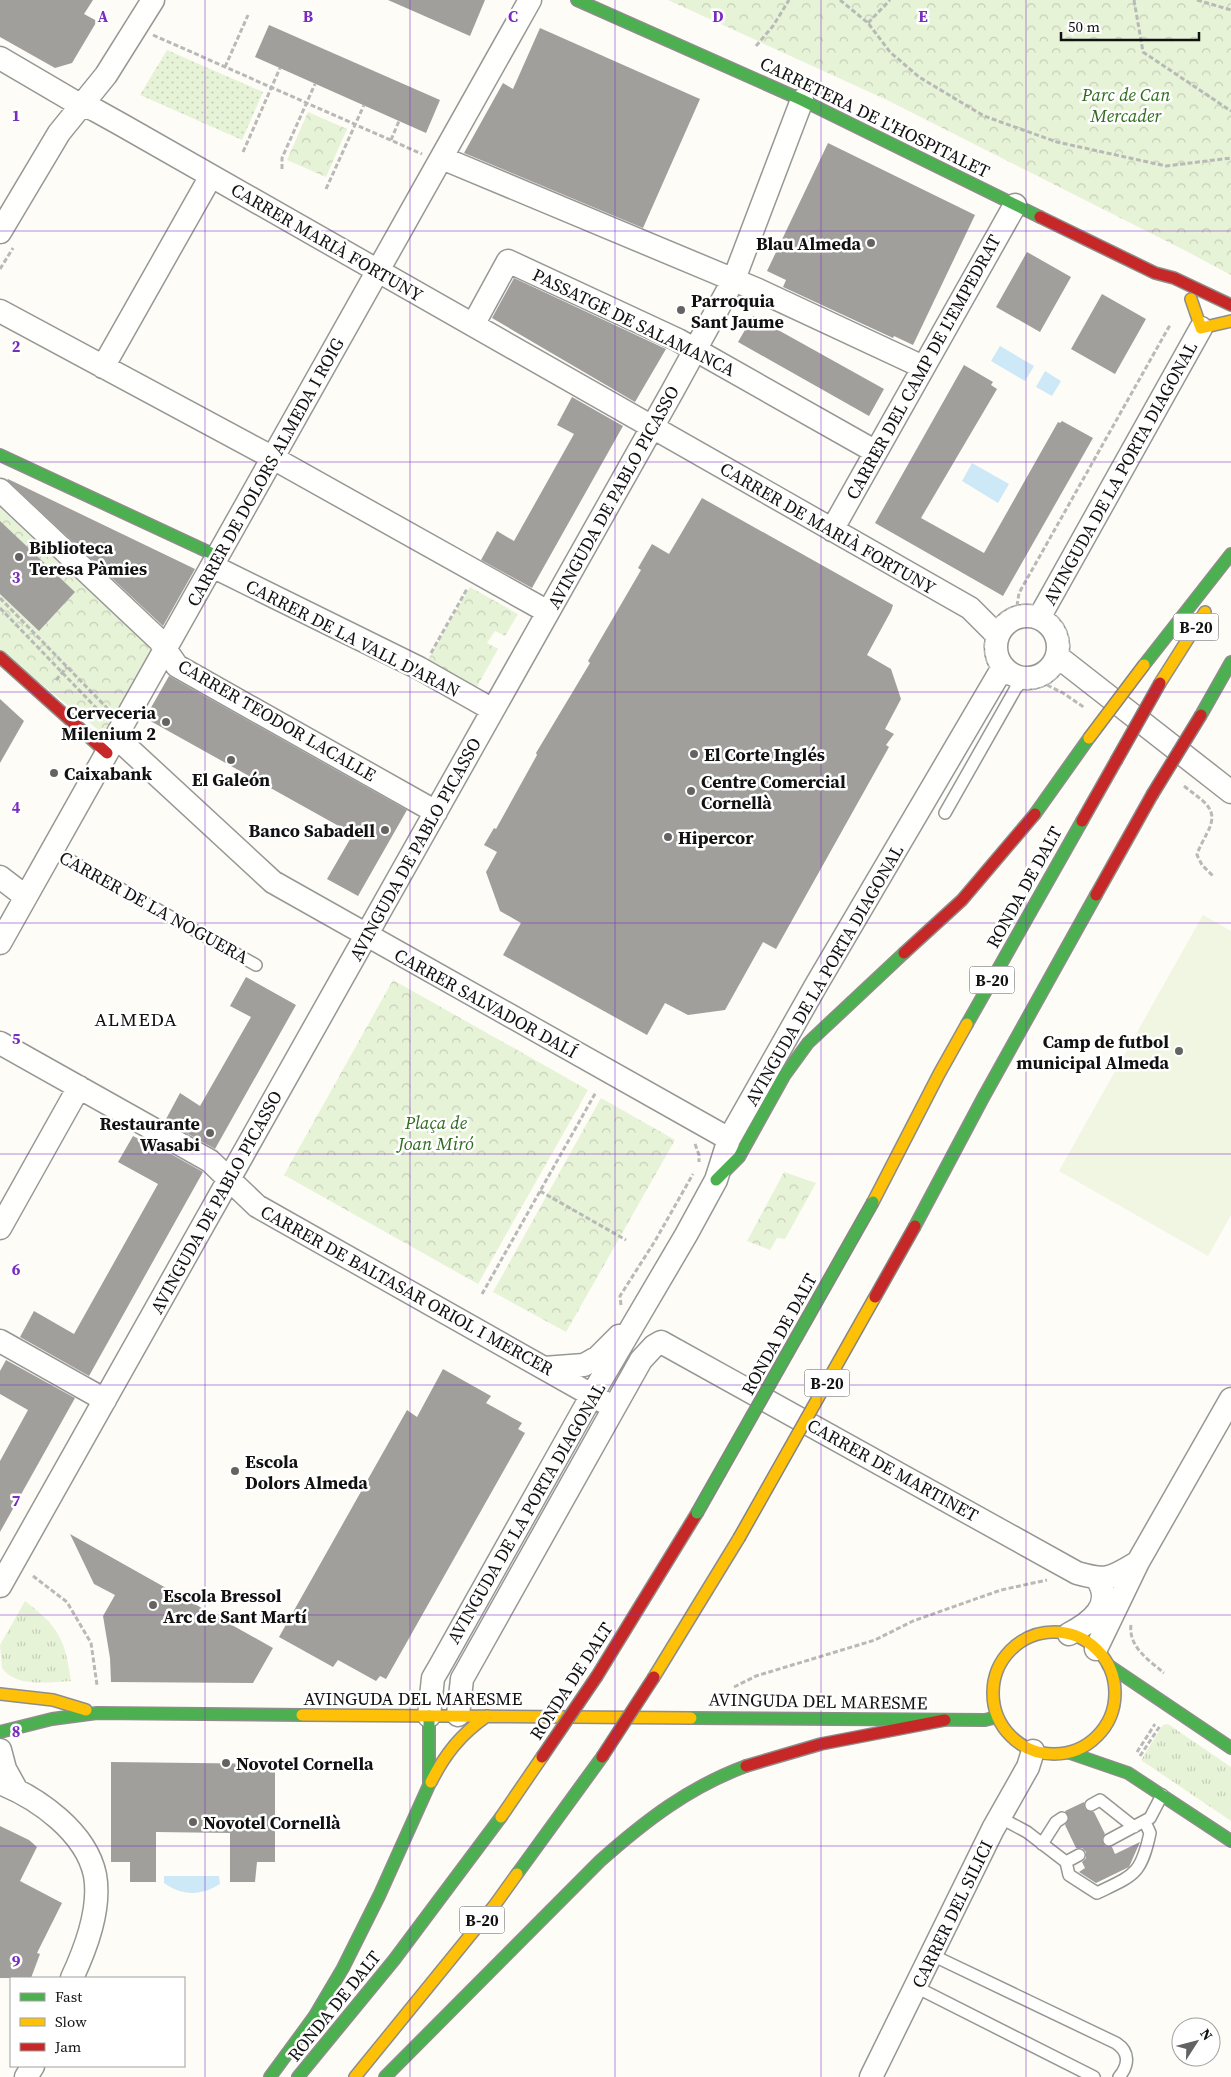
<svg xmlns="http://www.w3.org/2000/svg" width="1231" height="2077" font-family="'Source Serif 4',serif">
  <defs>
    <pattern id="grass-tufts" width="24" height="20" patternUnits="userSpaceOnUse" patternTransform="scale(1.25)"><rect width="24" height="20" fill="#e7f3d7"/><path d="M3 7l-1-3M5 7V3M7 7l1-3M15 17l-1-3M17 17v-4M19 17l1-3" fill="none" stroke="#c5cfb8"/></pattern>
    <pattern id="park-crowns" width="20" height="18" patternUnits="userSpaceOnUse" patternTransform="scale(1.25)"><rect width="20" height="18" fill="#e7f3d7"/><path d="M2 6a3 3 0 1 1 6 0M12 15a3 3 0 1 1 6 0" fill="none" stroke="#c5cfb8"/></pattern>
    <pattern id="garden-dots" width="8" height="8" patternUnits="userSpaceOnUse" patternTransform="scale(1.25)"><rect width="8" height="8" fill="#e7f3d7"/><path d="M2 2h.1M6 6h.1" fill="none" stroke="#c5cfb8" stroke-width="1.8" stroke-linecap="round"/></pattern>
  </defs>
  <rect width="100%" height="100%" fill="#fdfcf7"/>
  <path fill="url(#grass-tufts)" d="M25,1601C59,1627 65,1639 71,1681C49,1682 16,1688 2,1668L0,1645Z
    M1168,1724L1231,1767V1821L1141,1760L1163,1725Z"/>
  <path fill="url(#park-crowns)" d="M668,0H1231V275L1186,251L887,100Z
    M308,112L347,129L326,177L287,160Z
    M0,508L143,641L155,646L106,736L0,651Z
    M470,587L518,614L505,636L495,631L487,643L498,649L474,692L425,665Z
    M393,980L588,1090L478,1284L284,1175Z
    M601,1098L675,1140L566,1332L493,1292Z
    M784,1172L816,1183L785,1239L777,1238L770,1250L747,1241Z"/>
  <path fill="url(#garden-dots)" d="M167,50L263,92L242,140L140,95Z"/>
  <path fill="#f0f6e1" d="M1203,915L1231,931V1215L1208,1256L1059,1171Z"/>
  <path fill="#cde8f7" d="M1000,346L1034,366L1025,381L991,361Z
    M1045,371L1061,381L1052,396L1036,387Z
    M972,463L1009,484L998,503L962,481Z
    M164,1876H219L220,1884C201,1896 182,1896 164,1883Z"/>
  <path fill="#a19f9c" d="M0,0H93L84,14L97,21L72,63L55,68L0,37Z
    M388,0H485L470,36Z
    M269,25L440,100L426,133L255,57Z
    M540,28L700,99L643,228L464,153L503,83L513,89Z
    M828,143L975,215L913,345L894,336L893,338L783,287L786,280L767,271Z
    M1027,252L1071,277L1040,332L996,307Z
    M514,278L666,349L635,402L492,318Z
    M1102,294L1146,319L1115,374L1071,349Z
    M753,316L884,389L869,416L738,342Z
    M964,365L993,382L991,385L997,389L921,518L984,553L1058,422L1060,423L1062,421L1093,438L1003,596L875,523Z
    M572,397L623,426L532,588L481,560L497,531L514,541L574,434L557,425Z
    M8,479L195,569L163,626L7,480Z
    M702,498L893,605L891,611L867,655L891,669L901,699L885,729L894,734L886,745L889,747L776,949L763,942L725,1010L688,1015L665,1003L647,1035L503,955L521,923L500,911L486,872L497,852L484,845L494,828L496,829L537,755L536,753L590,663L588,661L641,570L638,568L652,544L669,554Z
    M0,521L75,592L39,631L0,594Z
    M169,676L407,810L358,896L327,879L353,834L145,718Z
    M0,699L24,721L0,763Z
    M246,977L296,1005L215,1149L165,1121L180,1093L200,1106L251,1017L230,1006Z
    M133,1136L152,1146L153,1144L203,1172L89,1376L20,1337L34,1311L74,1334L158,1184L118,1162Z
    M6,1360L75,1398L0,1532V1461L28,1410L0,1394V1371Z
    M443,1369L491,1396L486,1403L522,1423L518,1429L525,1433L386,1679L380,1676L376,1681L338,1660L333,1667L279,1637L407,1410L417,1417Z
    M70,1534L273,1648L253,1683L111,1682L110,1658L103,1616L115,1595L94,1584Z
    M111,1762L275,1764V1862H257L255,1882H230V1833L156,1832V1882H130V1862H111Z
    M1084,1802L1085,1809L1090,1812H1094L1105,1834L1102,1839L1105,1846L1112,1847L1115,1854L1140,1842L1129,1867L1096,1883L1079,1872L1085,1868L1082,1862L1086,1858V1852L1082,1848H1076L1065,1825L1069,1818L1065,1811Z
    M0,1826L29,1840L37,1847L20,1881L62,1903L37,1953L40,1954L31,1978H0Z"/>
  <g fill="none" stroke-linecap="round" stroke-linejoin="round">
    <g stroke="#979795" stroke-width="14">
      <path id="lane" d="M945,813L1016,688L1025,678
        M52,850L256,965
        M1091,1805L1100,1800L1134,1827
        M999,1817L1027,1832L1066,1862L1079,1855
        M1109,1840L1150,1818L1162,1795
        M1042,1844L1056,1822L1062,1818
        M1066,1862L1069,1875L1097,1893C1134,1875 1141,1875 1150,1833L1145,1822
        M932,1955L1116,2043C1130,2052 1129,2065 1119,2077
        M916,1987L1094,2077"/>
    </g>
    <g stroke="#979795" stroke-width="25">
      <path id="street" d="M0,58L75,102L95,110L122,125L970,608L998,636
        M442,158L758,290L923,367
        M0,232L59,133L106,75L153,0
        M0,311L264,453L548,612
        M473,325L508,261L678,340L876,452
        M103,367L211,176
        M0,490L159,640L177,666L436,812
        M832,530L1015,205
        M212,566L419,668L493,710
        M996 647a31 31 0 1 1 62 0a31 31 0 1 1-62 0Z
        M1039,618L1201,328
        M1057,656L1231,792
        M116,737L273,882L729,1139
        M0,877L26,897
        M0,943L530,0
        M0,1043L210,1161L257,1206L604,1402
        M0,1228L79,1087
        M0,1341L105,1400
        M544,1368L584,1365L598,1357L619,1336
        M0,1586L672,392L734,279L802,100
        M1069,1634C1090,1623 1115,1605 1097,1579
        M1096,1649L1138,1562L1231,1399
        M458,1715L462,1679L641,1360L654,1346L661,1342L1077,1573C1108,1582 1111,1578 1138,1562
        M429,1716L433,1678L440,1666L592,1395L686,1235L716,1180L729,1139L815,987L1003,667
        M0,1750L5,1769L16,1789
        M0,1783C38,1798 86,1832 95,1875C101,1909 86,1948 72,1978
        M26,2077L33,2066
        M871,2077L993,1829L1028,1767L1033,1751"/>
    </g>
    <g stroke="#8e8d8b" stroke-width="14">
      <path id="fast" d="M577,0L802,100L1040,217
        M0,455L217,556
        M1144,665L1231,554
        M1201,715L1231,662
        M1035,814L1089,738
        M967,1024L1082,821
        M716,1180L739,1157L784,1076L808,1043L904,953
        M915,1226L983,1098L1096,895
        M1108,1665L1231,1748
        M691,1718L985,1720L997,1717
        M0,1732L52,1719L97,1713L302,1715
        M1070,1753L1128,1773L1231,1841
        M517,1874L602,1757
        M270,2077L314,2017L343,1968L379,1896L429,1785V1716
        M298,2077L394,1960L501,1817
        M385,2077L600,1861C645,1821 689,1787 746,1766"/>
    </g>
    <g stroke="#8e8d8b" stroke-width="14">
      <path id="slow" d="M1191,299L1201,328L1231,321
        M1160,683L1205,612
        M873,1202L939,1074L967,1024
        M993 1693a61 61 0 1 1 122 0a61 61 0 1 1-122 0Z
        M654,1677L739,1538
        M0,1694L53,1700L86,1710
        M302,1715L691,1718
        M431,1782C445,1754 461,1734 487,1716
        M501,1817L542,1757
        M355,2077L494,1906L517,1874"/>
    </g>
    <g stroke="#8e8d8b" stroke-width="14">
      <path id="jam" d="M1040,217L1155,273L1174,278L1231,305
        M0,657L107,753
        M1082,821L1116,761
        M1096,895L1152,795
        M904,953L962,900L1035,814
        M597,1676L697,1513
        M746,1766L821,1744L945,1720"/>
    </g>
    <path stroke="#b9b9b8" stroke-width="3" stroke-dasharray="5 2.5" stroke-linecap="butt" d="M840,0L868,23L890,52L919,77L984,116L1057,142L1166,166L1231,158
      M1134,0L1143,52L1231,111
      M1197,0L1231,10
      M868,23L890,0
      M153,35L422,154
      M756,46L773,26L789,0
      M225,67L248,15
      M391,140L399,121
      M243,152L280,68
      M282,169V158L315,84
      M326,189L364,105
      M0,269L13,248
      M0,598L109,710
      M985 647a42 42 0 1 1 84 0a42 42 0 1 1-84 0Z
      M1017,606L1019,593L1170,325
      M0,608L105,717
      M431,653L467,589
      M56,680L67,667
      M1047,685L1063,693L1085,708
      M1184,786C1202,801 1221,808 1207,833C1204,840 1199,847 1197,855L1202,865L1213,876
      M695,1144L699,1155V1162
      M540,1191L626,1240
      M482,1294L596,1092
      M621,1305L620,1296L655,1241L693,1174
      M33,1576L67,1602L91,1643L97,1685
      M1131,1625C1128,1647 1150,1661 1164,1673
      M734,1687L756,1676L875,1640L913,1621L1001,1590L1047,1580
      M1137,1752L1155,1724
      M1140,1756L1160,1726"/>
    <use href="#lane" stroke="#fffffe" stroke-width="11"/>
    <use href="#street" stroke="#fffffe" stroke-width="22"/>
    <use href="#fast" stroke="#4caf50" stroke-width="11"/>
    <use href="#slow" stroke="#ffc107" stroke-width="11"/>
    <use href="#jam" stroke="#c62828" stroke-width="11"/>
    <g stroke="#858482" stroke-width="14" stroke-linecap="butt">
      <path id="fast-bridge" d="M697,1513L873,1202"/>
    </g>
    <g stroke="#858482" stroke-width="14" stroke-linecap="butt">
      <path id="slow-bridge" d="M1089,738L1144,665
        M739,1538L875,1297"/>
    </g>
    <g stroke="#858482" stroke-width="14" stroke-linecap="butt">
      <path id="jam-bridge" d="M1116,761L1160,683
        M1152,795L1201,715
        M875,1297L915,1226
        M542,1757L597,1676
        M602,1757L654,1677"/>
    </g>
    <use href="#fast-bridge" stroke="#4caf50" stroke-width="11"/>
    <use href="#slow-bridge" stroke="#ffc107" stroke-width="11"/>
    <use href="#jam-bridge" stroke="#c62828" stroke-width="11"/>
  </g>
  <path fill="none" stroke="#7b2cbf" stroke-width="1" stroke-opacity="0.55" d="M205,0V2077M410,0V2077M615,0V2077M821,0V2077M1026,0V2077M0,231H1231M0,462H1231M0,692H1231M0,923H1231M0,1154H1231M0,1385H1231M0,1615H1231M0,1846H1231"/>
  <g fill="#646362" stroke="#fff" stroke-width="2">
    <circle cx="871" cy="243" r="5"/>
    <circle cx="681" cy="310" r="5"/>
    <circle cx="19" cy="557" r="5"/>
    <circle cx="166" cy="722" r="5"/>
    <circle cx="694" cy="754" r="5"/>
    <circle cx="231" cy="760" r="5"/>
    <circle cx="54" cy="773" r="5"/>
    <circle cx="691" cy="791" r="5"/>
    <circle cx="385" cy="830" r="5"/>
    <circle cx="668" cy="837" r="5"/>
    <circle cx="1179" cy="1051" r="5"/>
    <circle cx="210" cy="1133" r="5"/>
    <circle cx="235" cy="1471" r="5"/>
    <circle cx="153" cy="1605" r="5"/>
    <circle cx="226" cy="1763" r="5"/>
    <circle cx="193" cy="1822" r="5"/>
  </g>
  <g text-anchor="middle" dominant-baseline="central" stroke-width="5" stroke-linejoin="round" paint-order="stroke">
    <g fill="#fff" stroke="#585858" stroke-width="1">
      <rect x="1173.5" y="613.5" width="45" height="27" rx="4"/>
      <rect x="969.5" y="966.5" width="45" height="27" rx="4"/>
      <rect x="804.5" y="1369.5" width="45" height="27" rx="4"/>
      <rect x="459.5" y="1906.5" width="45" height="27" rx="4"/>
    </g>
    <g font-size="16" font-weight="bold" fill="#111">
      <text x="1196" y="627">B-20</text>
      <text x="992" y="980">B-20</text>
      <text x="827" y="1383">B-20</text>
      <text x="482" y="1920">B-20</text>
    </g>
    <g font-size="18" font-style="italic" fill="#2f6b1f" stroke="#fff">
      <text x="1126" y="94">Parc de Can<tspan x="1126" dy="21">Mercader</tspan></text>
      <text x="436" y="1122">Plaça de<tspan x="436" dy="21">Joan Miró</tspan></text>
    </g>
    <g font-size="18" fill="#111" stroke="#fff">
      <text transform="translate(875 117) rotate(26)">CARRETERA DE L'HOSPITALET</text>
      <text transform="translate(327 242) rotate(30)">CARRER MARIÀ FORTUNY</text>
      <text transform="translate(634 322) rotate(26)">PASSATGE DE SALAMANCA</text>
      <text transform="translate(923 367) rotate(-61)">CARRER DEL CAMP DE L'EMPEDRAT</text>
      <text transform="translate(265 472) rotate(-61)">CARRER DE DOLORS ALMEDA I ROIG</text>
      <text transform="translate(1120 473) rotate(-61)">AVINGUDA DE LA PORTA DIAGONAL</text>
      <text transform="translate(613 497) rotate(-61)">AVINGUDA DE PABLO PICASSO</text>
      <text transform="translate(828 528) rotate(30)">CARRER DE MARIÀ FORTUNY</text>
      <text transform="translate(353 638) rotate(27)">CARRER DE LA VALL D'ARAN</text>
      <text transform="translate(277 720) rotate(30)">CARRER TEODOR LACALLE</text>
      <text transform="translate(415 849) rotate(-61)">AVINGUDA DE PABLO PICASSO</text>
      <text transform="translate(1024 887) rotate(-61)">RONDA DE DALT</text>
      <text transform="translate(154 907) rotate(29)">CARRER DE LA NOGUERA</text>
      <text transform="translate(824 975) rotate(-60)">AVINGUDA DE LA PORTA DIAGONAL</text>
      <text transform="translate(486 1003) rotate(29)">CARRER SALVADOR DALÍ</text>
      <text transform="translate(216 1202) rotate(-61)">AVINGUDA DE PABLO PICASSO</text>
      <text transform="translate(407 1290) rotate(29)">CARRER DE BALTASAR ORIOL I MERCER</text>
      <text transform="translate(779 1334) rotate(-61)">RONDA DE DALT</text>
      <text transform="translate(893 1470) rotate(29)">CARRER DE MARTINET</text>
      <text transform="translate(526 1513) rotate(-60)">AVINGUDA DE LA PORTA DIAGONAL</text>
      <text transform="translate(571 1681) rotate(-57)">RONDA DE DALT</text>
      <text x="413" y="1698">AVINGUDA DEL MARESME</text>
      <text transform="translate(818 1701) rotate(1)">AVINGUDA DEL MARESME</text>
      <text transform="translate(952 1914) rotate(-64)">CARRER DEL SILICI</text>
      <text transform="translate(334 2006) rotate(-51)">RONDA DE DALT</text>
    </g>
    <g font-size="18" font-weight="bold" fill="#111" stroke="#fff" text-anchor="start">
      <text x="861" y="243" text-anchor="end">Blau Almeda</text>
      <text x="691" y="300">Parroquia<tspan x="691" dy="21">Sant Jaume</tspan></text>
      <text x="29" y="547">Biblioteca<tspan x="29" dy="21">Teresa Pàmies</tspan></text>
      <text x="156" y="712" text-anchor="end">Cerveceria<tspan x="156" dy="21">Milenium 2</tspan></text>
      <text x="704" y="754">El Corte Inglés</text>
      <text x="64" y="773">Caixabank</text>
      <text x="231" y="779" text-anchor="middle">El Galeón</text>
      <text x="701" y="781">Centre Comercial<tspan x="701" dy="21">Cornellà</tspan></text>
      <text x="375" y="830" text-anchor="end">Banco Sabadell</text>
      <text x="678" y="837">Hipercor</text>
      <text x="1169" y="1041" text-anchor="end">Camp de futbol<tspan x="1169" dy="21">municipal Almeda</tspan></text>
      <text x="200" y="1123" text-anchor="end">Restaurante<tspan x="200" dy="21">Wasabi</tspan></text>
      <text x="245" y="1461">Escola<tspan x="245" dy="21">Dolors Almeda</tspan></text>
      <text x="163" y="1595">Escola Bressol<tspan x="163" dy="21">Arc de Sant Martí</tspan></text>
      <text x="236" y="1763">Novotel Cornella</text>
      <text x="203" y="1822">Novotel Cornellà</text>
    </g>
    <g font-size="19" letter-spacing="1" fill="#111" stroke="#fff">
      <text x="136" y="1019">ALMEDA</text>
    </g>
  </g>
  <g font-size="16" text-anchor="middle" font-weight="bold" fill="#7b2cbf" stroke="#fff" stroke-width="5" stroke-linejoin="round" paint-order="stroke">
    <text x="103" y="22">A</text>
    <text x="308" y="22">B</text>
    <text x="513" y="22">C</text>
    <text x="718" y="22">D</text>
    <text x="923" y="22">E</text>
    <text x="16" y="121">1</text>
    <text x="16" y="352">2</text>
    <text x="16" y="583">3</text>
    <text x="16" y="813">4</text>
    <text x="16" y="1044">5</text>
    <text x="16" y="1275">6</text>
    <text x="16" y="1506">7</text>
    <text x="16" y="1737">8</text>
    <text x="16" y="1967">9</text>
  </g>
  <rect x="10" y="1977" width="175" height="90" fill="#ffffff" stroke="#a0a0a0"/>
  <rect x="20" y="1993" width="25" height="8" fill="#4caf50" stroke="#a0a0a0"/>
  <text x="55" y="2002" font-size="15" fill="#111111">Fast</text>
  <rect x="20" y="2018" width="25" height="8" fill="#ffc107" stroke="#a0a0a0"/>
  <text x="55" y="2027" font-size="15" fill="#111111">Slow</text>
  <rect x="20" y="2043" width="25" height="8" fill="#c62828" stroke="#a0a0a0"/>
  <text x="55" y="2052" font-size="15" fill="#111111">Jam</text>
  <g transform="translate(1196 2042) rotate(54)"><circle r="24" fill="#ffffff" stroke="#a0a0a0"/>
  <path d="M0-4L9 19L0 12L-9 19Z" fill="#646362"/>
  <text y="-8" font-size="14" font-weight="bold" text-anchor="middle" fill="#111111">N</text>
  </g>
  <path d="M1061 32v8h138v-8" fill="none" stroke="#111111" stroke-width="2.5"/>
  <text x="1068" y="32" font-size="15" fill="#111111" stroke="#ffffff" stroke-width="4" paint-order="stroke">50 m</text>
</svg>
